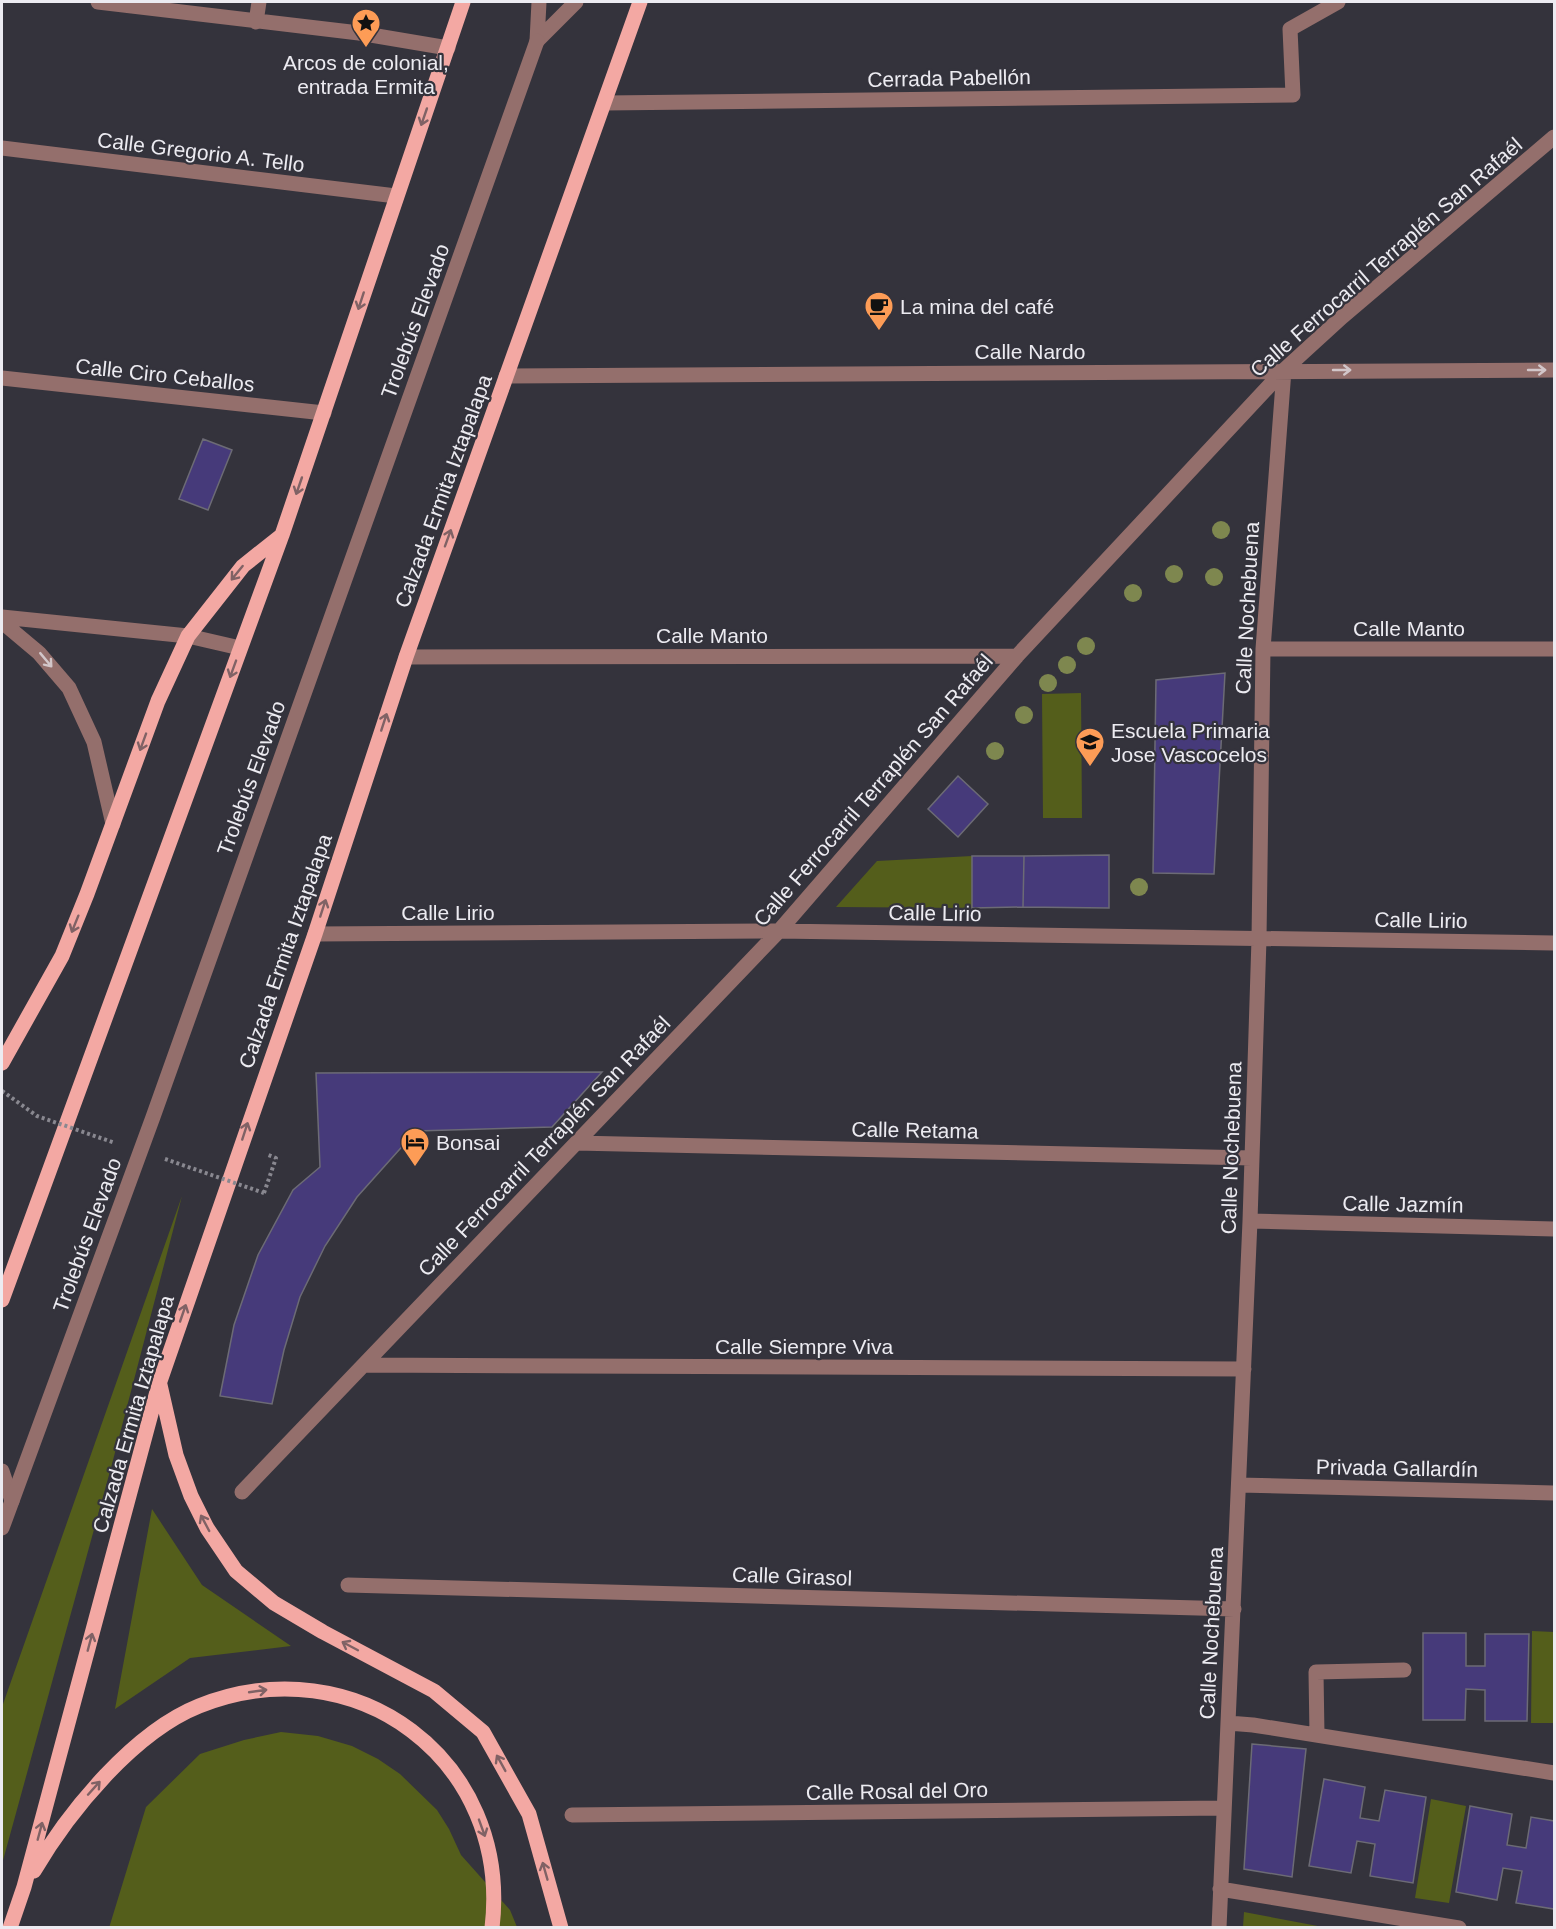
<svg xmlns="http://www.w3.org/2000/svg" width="1556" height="1929" font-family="Arial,sans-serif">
  <rect width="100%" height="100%" fill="#34333c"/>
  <path fill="#545e1b" d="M1081,693L1082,818H1043L1042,694Z
    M972,856V908L836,907L877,861Z
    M182,1196L112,1464L2,1864V1707Z
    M152,1509L202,1585L291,1646L190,1658L115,1709Z
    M1532,1631L1554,1632L1553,1723H1531Z
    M281,1732L318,1736L352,1746L378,1759L400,1774L437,1810L449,1829L461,1855L510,1910L517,1927L109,1928L146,1807L200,1754L244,1740Z
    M1431,1799L1466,1806L1449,1903L1415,1898Z
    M1244,1912L1323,1927H1243Z"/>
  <path fill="#463a7a" stroke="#6c6b75" stroke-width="1.5" d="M203,439L232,450L208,510L179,499Z
    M1225,673L1214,874L1153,873L1156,680Z
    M958,776L988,804L958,837L928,809Z
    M1109,855V908L1023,907L1024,856Z
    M972,856H1024L1023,907L972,908Z
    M602,1072L552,1127L416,1131L357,1197L325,1246L300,1297L284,1350L272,1404L220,1396L234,1325L258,1255L293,1190L320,1167L316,1073Z
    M1423,1633H1466V1666H1485V1634H1529L1527,1721H1485V1690L1466,1689L1465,1720H1423Z
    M1252,1744L1306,1749L1292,1877L1244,1869Z
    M1324,1779L1365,1787L1360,1818L1379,1821L1385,1790L1426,1797L1413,1883L1370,1876L1375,1844L1357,1841L1351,1873L1309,1866Z
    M1470,1806L1512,1814L1507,1845L1526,1848L1531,1817L1554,1821V1909L1516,1903L1522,1871L1503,1868L1497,1900L1456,1892Z"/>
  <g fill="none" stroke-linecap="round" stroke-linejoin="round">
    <path stroke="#898890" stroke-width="4" stroke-dasharray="3 3" stroke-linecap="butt" d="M264,1193L276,1158L266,1154"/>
    <path stroke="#946f6c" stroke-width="15" d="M98,2L359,33L448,48
      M256,22L259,2
      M537,41L576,2
      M537,41L539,2
      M605,103L1293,95L1290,29L1338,2
      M2,148L396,196
      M506,376L1554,370
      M2,378L324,413
      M2,617L188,636L240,648
      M2,622L39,653L69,688L94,742L113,824
      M1263,649H1554
      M406,657L1017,656
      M315,934L779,931L1554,943
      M576,1143L1252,1158
      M1250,1221L1554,1229
      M364,1365L1244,1369
      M2,1471L12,1501L2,1528
      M1239,1485L1554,1493
      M242,1492L779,931L1017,656L1284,370L1342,317L1554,137
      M348,1585L1234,1609
      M1228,1723L1253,1725L1554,1773
      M1317,1735L1316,1672L1404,1670
      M572,1815L1223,1808
      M1220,1889L1459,1928
      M1219,1928L1250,1221L1259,939L1263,649L1284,370"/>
    <path stroke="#f3a8a3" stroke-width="15" d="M2,1063L62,956L87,894L158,701L188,636L243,566L282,535
      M2,1300L282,535L463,2
      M160,1385L176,1455L191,1496L207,1528L236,1571L274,1603L323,1632L434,1691L483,1732L529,1814L561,1928
      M34,1871C69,1811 134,1732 199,1706C355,1644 512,1760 492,1928
      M10,1928L24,1887L159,1384L315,934L406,657L640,2"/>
    <path stroke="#898890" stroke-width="4" stroke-dasharray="3 3" stroke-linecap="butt" d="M2,1091L37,1116L115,1143
      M165,1159L264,1193"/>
    <path stroke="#946f6c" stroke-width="15" d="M12,1501L153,1117L537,41"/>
  </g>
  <g fill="#7e874f">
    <circle cx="1221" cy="530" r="9"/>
    <circle cx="1174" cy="574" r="9"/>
    <circle cx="1214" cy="577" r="9"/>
    <circle cx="1133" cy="593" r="9"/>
    <circle cx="1086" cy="646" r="9"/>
    <circle cx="1067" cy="665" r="9"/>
    <circle cx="1048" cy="683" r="9"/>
    <circle cx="1024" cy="715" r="9"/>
    <circle cx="995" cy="751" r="9"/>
    <circle cx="1139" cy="887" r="9"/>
  </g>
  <defs><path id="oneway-shaft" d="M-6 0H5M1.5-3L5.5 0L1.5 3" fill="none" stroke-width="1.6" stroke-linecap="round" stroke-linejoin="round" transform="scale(1.5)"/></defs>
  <g stroke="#806265">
    <use href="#oneway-shaft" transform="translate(424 117) rotate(109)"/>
    <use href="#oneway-shaft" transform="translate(361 301) rotate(108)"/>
    <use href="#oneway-shaft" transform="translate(299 486) rotate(109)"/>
    <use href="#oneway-shaft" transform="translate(448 538) rotate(-70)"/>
    <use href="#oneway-shaft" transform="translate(237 573) rotate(129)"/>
    <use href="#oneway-shaft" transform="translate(233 669) rotate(110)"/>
    <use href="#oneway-shaft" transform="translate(384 722) rotate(-72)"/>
    <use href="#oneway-shaft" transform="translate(143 742) rotate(110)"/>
    <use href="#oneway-shaft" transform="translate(323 908) rotate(-72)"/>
    <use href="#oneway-shaft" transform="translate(75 924) rotate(112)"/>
    <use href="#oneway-shaft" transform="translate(245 1131) rotate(-72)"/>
    <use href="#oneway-shaft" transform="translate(183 1313) rotate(-71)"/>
    <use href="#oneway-shaft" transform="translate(205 1523) rotate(-118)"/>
    <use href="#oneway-shaft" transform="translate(90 1642) rotate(-75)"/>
    <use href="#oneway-shaft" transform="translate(350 1646) rotate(-152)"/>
    <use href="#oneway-shaft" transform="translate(258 1691) rotate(-8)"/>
    <use href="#oneway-shaft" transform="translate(501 1763) rotate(-119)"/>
    <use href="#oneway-shaft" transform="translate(94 1788) rotate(-48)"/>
    <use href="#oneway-shaft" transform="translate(482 1828) rotate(70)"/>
    <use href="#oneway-shaft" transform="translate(40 1831) rotate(-75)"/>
    <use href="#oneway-shaft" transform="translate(545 1871) rotate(-106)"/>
  </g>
  <g stroke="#d2c6c9">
    <use href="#oneway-shaft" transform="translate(1342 370)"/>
    <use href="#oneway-shaft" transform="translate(1537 370)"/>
    <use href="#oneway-shaft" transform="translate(46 660) rotate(50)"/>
  </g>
  <defs>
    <g id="sight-pin" transform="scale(1.5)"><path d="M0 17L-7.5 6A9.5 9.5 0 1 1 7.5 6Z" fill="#fd9c56" stroke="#34333c"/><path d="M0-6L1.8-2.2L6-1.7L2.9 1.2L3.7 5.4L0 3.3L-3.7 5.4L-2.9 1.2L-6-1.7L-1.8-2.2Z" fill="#111"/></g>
    <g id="cafe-pin" transform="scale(1.5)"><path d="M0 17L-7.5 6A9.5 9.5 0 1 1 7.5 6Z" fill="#fd9c56" stroke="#34333c"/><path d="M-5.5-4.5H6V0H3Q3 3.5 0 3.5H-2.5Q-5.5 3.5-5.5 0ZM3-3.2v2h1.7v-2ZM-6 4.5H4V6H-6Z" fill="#111"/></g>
    <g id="school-pin" transform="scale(1.5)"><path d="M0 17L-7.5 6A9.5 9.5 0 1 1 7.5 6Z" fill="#fd9c56" stroke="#34333c"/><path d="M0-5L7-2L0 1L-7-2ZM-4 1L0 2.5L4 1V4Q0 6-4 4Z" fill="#111"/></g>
    <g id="hotel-pin" transform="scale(1.5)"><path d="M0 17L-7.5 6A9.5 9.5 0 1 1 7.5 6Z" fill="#fd9c56" stroke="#34333c"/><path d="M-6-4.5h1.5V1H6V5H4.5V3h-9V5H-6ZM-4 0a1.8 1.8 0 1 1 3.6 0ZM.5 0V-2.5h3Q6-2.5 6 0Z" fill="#111"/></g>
  </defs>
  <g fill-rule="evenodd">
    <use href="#sight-pin" x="366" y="23"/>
    <use href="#cafe-pin" x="879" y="306"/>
    <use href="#school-pin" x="1090" y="742"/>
    <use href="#hotel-pin" x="415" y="1142"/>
  </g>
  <g text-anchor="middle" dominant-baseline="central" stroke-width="4.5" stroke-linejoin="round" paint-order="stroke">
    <g font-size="21" fill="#ecebf1" stroke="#34333c" text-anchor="start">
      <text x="366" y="62" text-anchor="middle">Arcos de colonial,<tspan x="366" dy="24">entrada Ermita</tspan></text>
      <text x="900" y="306">La mina del café</text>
      <text x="1111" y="730">Escuela Primaria<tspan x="1111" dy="24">Jose Vascocelos</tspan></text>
      <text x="436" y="1142">Bonsai</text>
    </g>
    <g font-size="21" fill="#ecebf1" stroke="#34333c">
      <text transform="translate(949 78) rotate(-1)">Cerrada Pabellón</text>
      <text transform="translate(201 152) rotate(7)">Calle Gregorio A. Tello</text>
      <text transform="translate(1386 257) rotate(-41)">Calle Ferrocarril Terraplén San Rafaél</text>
      <text transform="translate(415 321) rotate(-70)">Trolebús Elevado</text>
      <text x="1030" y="351">Calle Nardo</text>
      <text transform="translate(165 375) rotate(6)">Calle Ciro Ceballos</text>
      <text transform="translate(443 491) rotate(-70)">Calzada Ermita Iztapalapa</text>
      <text transform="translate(1247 608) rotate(-87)">Calle Nochebuena</text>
      <text x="1409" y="628">Calle Manto</text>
      <text x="712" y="635">Calle Manto</text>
      <text transform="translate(251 778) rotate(-70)">Trolebús Elevado</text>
      <text transform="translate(873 790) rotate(-49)">Calle Ferrocarril Terraplén San Rafaél</text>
      <text x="448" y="912">Calle Lirio</text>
      <text transform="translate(935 913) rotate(1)">Calle Lirio</text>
      <text transform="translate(1421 920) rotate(1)">Calle Lirio</text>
      <text transform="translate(285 951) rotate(-71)">Calzada Ermita Iztapalapa</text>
      <text transform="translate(915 1130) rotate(1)">Calle Retama</text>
      <text transform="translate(544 1146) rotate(-46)">Calle Ferrocarril Terraplén San Rafaél</text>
      <text transform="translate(1231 1148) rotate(-88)">Calle Nochebuena</text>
      <text transform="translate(1403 1204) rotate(1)">Calle Jazmín</text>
      <text transform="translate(87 1235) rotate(-70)">Trolebús Elevado</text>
      <text x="804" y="1346">Calle Siempre Viva</text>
      <text transform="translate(133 1414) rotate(-74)">Calzada Ermita Iztapalapa</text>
      <text transform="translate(1397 1468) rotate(1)">Privada Gallardín</text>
      <text transform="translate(792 1576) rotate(2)">Calle Girasol</text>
      <text transform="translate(1211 1633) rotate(-87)">Calle Nochebuena</text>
      <text transform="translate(897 1791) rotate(-1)">Calle Rosal del Oro</text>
    </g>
  </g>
  <rect width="1556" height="1929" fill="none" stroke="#ecebf1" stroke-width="6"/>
</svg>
